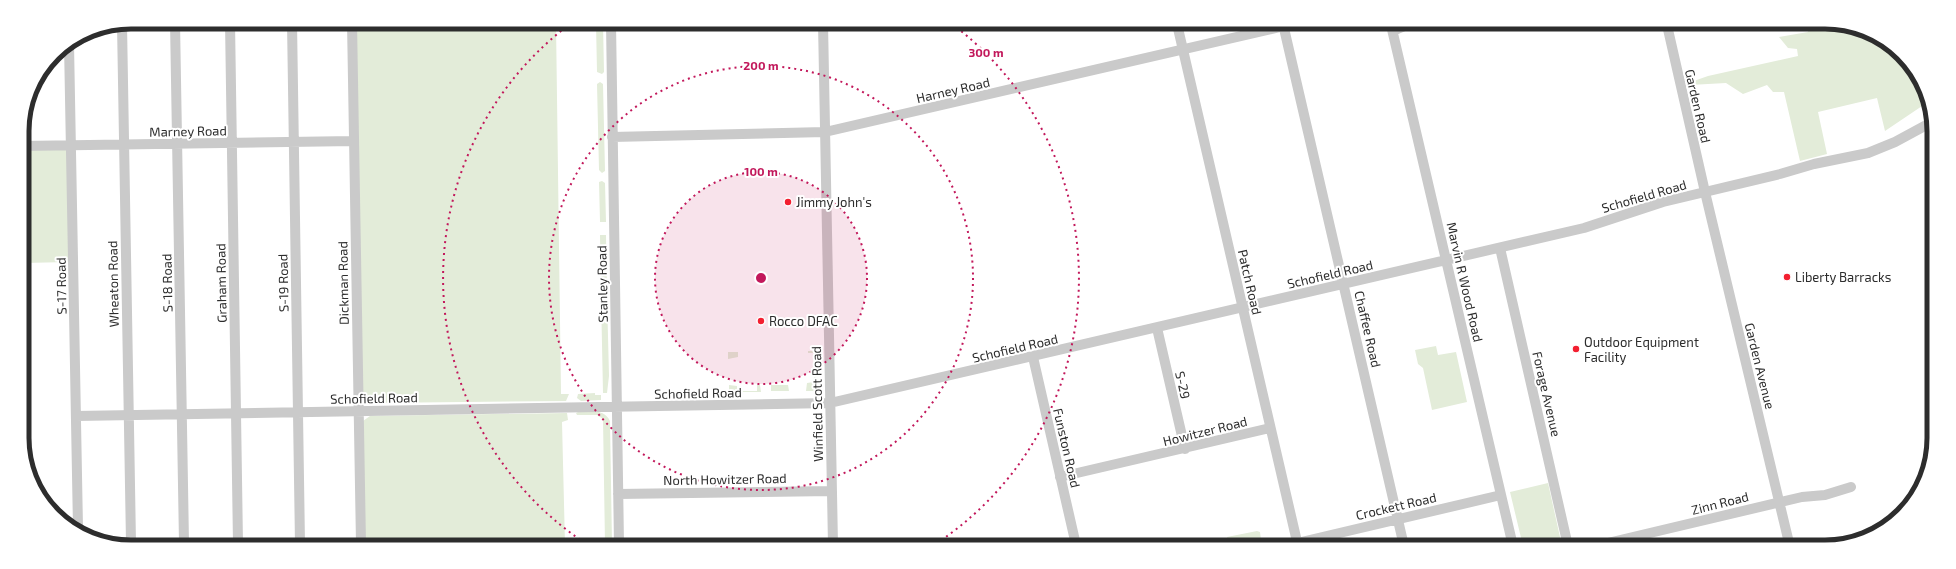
<svg xmlns="http://www.w3.org/2000/svg" width="1956" height="569" font-family="'Exo 2',sans-serif">
  <rect width="100%" height="100%" fill="#fff"/>
  <path fill="#e3ecd9" d="M355,22L556,23L561,394H569L566,401L372,403L367,402L362,397Z
    M596,23H603L604,72L602,74L597,72Z
    M1807,26H1853L1902,54L1928,102L1885,131L1877,98L1818,112L1827,154L1800,161L1784,92H1773L1767,85L1743,94L1726,83L1690,85L1691,82L1708,76L1798,56L1797,49L1788,48L1779,37L1808,32Z
    M600,82L603,84L605,171L602,173L599,170L597,84Z
    M63,148L67,150L69,262L23,263L22,153L27,149Z
    M602,181L605,183L606,222H600L599,182Z
    M600,235H606L607,293H601Z
    M601,296H607L609,376L607,393H603Z
    M1436,346L1438,355L1456,352L1467,402L1432,410L1423,368L1418,364L1415,350Z
    M808,351H816V391H771V385H788L789,391H806L807,383L814,382V353H808Z
    M728,352H738V357L728,359Z
    M729,385L737,386V391H757V385H760L761,392H729Z
    M595,393V395H601V400L581,401L577,398L578,394Z
    M578,412C590,412 604,408 610,421L612,544H605L603,419L597,415H577L576,413Z
    M567,413L568,420L562,422L565,544H365L363,421L370,416Z
    M1548,483L1562,546H1523L1510,492Z
    M1257,531L1260,532L1261,540C1255,547 1240,546 1229,546L1227,537Z"/>
  <g fill="none" stroke-linecap="round" stroke-linejoin="round">
    <path stroke="#cacaca" stroke-width="10" d="M175,22L184,543
      M230,22L238,544
      M292,22L300,544
      M352,22L361,544
      M611,23L619,544
      M823,23L833,545
      M122,24L131,543
      M1177,24L1298,546
      M1283,24L1404,546
      M1391,25L1513,546
      M1667,25L1705,192L1790,547
      M1393,31L1407,25
      M69,44L78,528
      M612,137L825,132L1293,24
      M22,146L354,141
      M1500,248L1568,546
      M1157,328L1185,449
      M1033,357L1076,545
      M76,416L830,403L1584,228L1663,202L1780,174L1814,164L1868,153L1895,142L1932,122
      M1060,477L1270,428
      M618,494L832,491
      M1297,543L1501,495
      M1595,546L1802,497L1825,495L1851,487"/>
  </g>
  <circle cx="761" cy="278" r="106" fill="#c2185b" fill-opacity=".12"/>
  <g fill="none" stroke="#c2185b" stroke-width="2" stroke-dasharray="2 4">
    <circle cx="761" cy="278" r="106"/>
    <circle cx="761" cy="278" r="212"/>
    <path d="M585 543A318 318 0 0 1 570 24M952 24A318 318 0 0 1 934 545"/>
  </g>
  <g fill="#f31f30" stroke="#fff" stroke-width="1.5">
    <circle cx="788" cy="202" r="4"/>
    <circle cx="1787" cy="277" r="4"/>
    <circle cx="761" cy="321" r="4"/>
    <circle cx="1576" cy="349" r="4"/>
  </g>
  <g text-anchor="middle" dominant-baseline="central" stroke-width="4" stroke-linejoin="round" paint-order="stroke">
    <g font-size="13" fill="#2d2d2d" stroke="#fff">
      <text transform="translate(953 90) rotate(-13)">Harney Road</text>
      <text transform="translate(1698 106) rotate(77)">Garden Road</text>
      <text transform="translate(188 131) rotate(-1)">Marney Road</text>
      <text transform="translate(1644 196) rotate(-16)">Schofield Road</text>
      <text transform="translate(1330 274) rotate(-13)">Schofield Road</text>
      <text transform="translate(1250 282) rotate(77)">Patch Road</text>
      <text transform="translate(1465 282) rotate(77)">Marvin R Wood Road</text>
      <text transform="translate(167 283) rotate(-91)">S-18 Road</text>
      <text transform="translate(221 283) rotate(-91)">Graham Road</text>
      <text transform="translate(283 283) rotate(-91)">S-19 Road</text>
      <text transform="translate(343 283) rotate(-91)">Dickman Road</text>
      <text transform="translate(113 284) rotate(-91)">Wheaton Road</text>
      <text transform="translate(602 284) rotate(-91)">Stanley Road</text>
      <text transform="translate(61 286) rotate(-91)">S-17 Road</text>
      <text transform="translate(1368 329) rotate(77)">Chaffee Road</text>
      <text transform="translate(1015 348) rotate(-13)">Schofield Road</text>
      <text transform="translate(1760 366) rotate(76)">Garden Avenue</text>
      <text transform="translate(1183 385) rotate(77)">S-29</text>
      <text transform="translate(698 393) rotate(-1)">Schofield Road</text>
      <text transform="translate(1547 394) rotate(77)">Forage Avenue</text>
      <text transform="translate(374 398) rotate(-1)">Schofield Road</text>
      <text transform="translate(817 404) rotate(-91)">Winfield Scott Road</text>
      <text transform="translate(1205 431) rotate(-14)">Howitzer Road</text>
      <text transform="translate(1067 448) rotate(77)">Funston Road</text>
      <text transform="translate(725 479) rotate(-1)">North Howitzer Road</text>
      <text transform="translate(1720 503) rotate(-14)">Zinn Road</text>
      <text transform="translate(1396 506) rotate(-13)">Crockett Road</text>
    </g>
    <g font-size="13" fill="#2d2d2d" stroke="#fff" text-anchor="start">
      <text x="796" y="202">Jimmy John's</text>
      <text x="1795" y="277">Liberty Barracks</text>
      <text x="769" y="321">Rocco DFAC</text>
      <text x="1584" y="342">Outdoor Equipment<tspan x="1584" dy="15">Facility</tspan></text>
    </g>
  </g>
  <path d="M0 0H1956V569H0ZM131 29H1825A102 102 0 0 1 1927 131V438A102 102 0 0 1 1825 540H131A102 102 0 0 1 29 438V131A102 102 0 0 1 131 29Z" fill="#fff" fill-rule="evenodd"/>
  <path fill="none" stroke="#2d2d2d" stroke-width="5" d="M131 29H1825A102 102 0 0 1 1927 131V438A102 102 0 0 1 1825 540H131A102 102 0 0 1 29 438V131A102 102 0 0 1 131 29Z"/>
  <circle cx="761" cy="278" r="6" fill="#c2185b" stroke="#fff" stroke-width="2"/>
  <g font-size="12" text-anchor="middle" font-weight="bold" fill="#c2185b" stroke="#fff" stroke-width="4" stroke-linejoin="round" paint-order="stroke">
    <text x="986" y="57">300 m</text>
    <text x="761" y="70">200 m</text>
    <text x="761" y="176">100 m</text>
  </g>
</svg>
